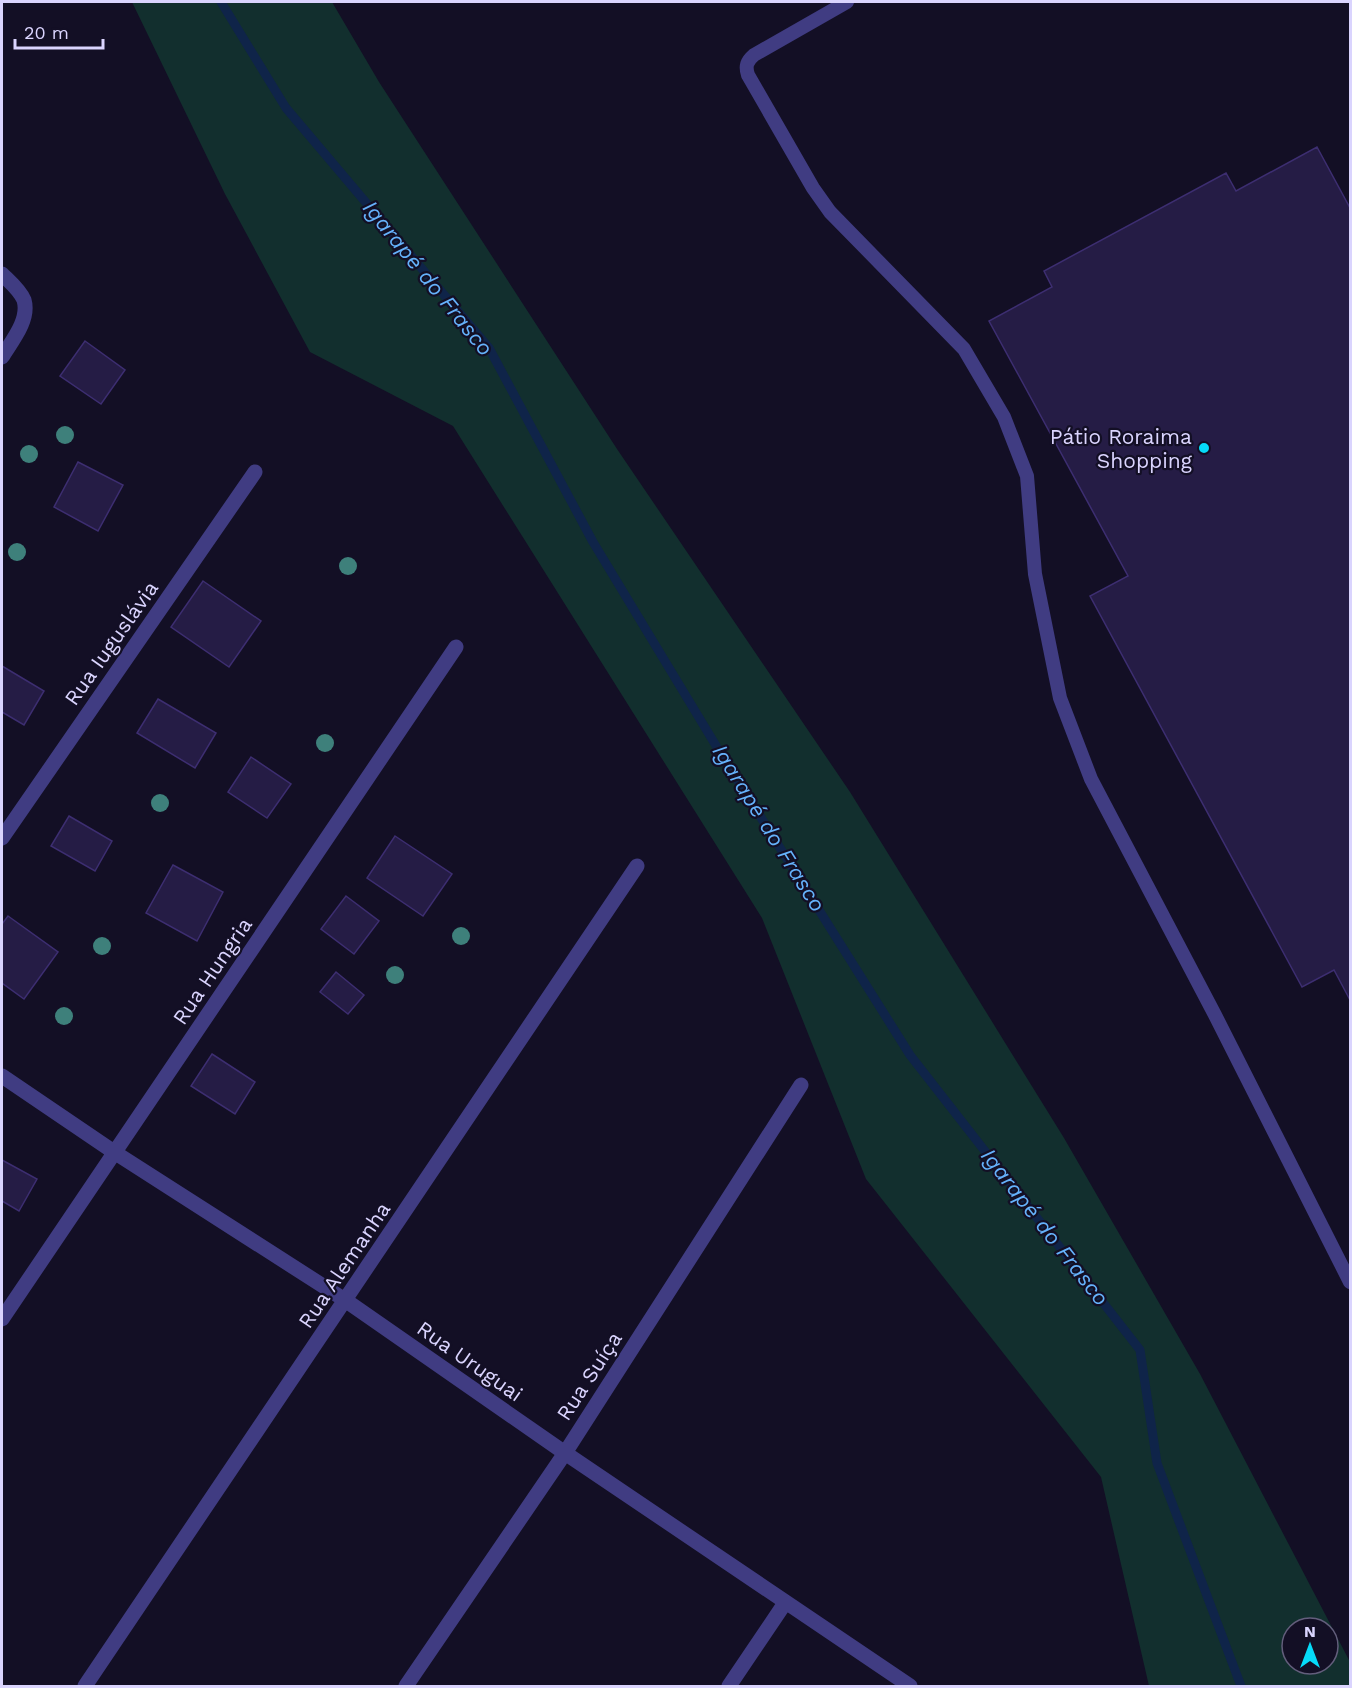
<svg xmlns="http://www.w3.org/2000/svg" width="1352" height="1688" font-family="'Work Sans',sans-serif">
  <rect width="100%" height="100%" fill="#130f25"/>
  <path fill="#122f2e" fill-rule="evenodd" d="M132,2H332L379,82L617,449L850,792L1064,1138L1200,1374L1350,1662V1686H1149L1101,1477L866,1179L762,918L453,426L310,352L225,194ZM1292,1628H1328V1664H1292Z"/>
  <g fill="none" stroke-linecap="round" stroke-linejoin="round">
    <path stroke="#0f2449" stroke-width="9" d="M221,2L286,108L489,348L593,542L721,754L910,1055L1140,1350L1157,1463L1241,1686"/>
  </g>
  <path fill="#251c45" stroke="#3d2e71" stroke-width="1.5" d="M1317,147L1350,208V1000L1334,970L1302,987L1090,596L1128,576L989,321L1052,287L1044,271L1226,173L1236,191Z
    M85,341L125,370L101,404L60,376Z
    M78,462L123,485L98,531L54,507Z
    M203,581L261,621L229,667L171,627Z
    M2,666L44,691L24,725L2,712Z
    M158,699L216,733L195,768L137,733Z
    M251,757L291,784L267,818L228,792Z
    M69,816L112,841L95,871L51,846Z
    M395,836L452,874L423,916L367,878Z
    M173,865L223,892L197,941L146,913Z
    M346,896L379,921L354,954L321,929Z
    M8,916L58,952L24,999L2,983V924Z
    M336,972L364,995L348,1014L320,992Z
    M212,1054L255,1082L235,1114L191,1086Z
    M2,1160L37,1179L19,1211L2,1201Z"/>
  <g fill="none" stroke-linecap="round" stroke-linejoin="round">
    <path stroke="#403c82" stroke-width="14" d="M847,2L754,55C747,61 745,66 748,75L813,188L830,212L964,349L1004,417L1027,476L1035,574L1060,698L1091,779L1215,1015L1350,1282"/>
    <path stroke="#403c82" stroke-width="15" d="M2,274C9,281 20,290 24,300C30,320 11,342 2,357
      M2,838L255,472
      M2,1076L114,1152L345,1300L565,1453L910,1686
      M2,1319L456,647
      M85,1686L637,866
      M406,1686L565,1453L801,1085
      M729,1686L785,1603"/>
  </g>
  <g fill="#3e807b">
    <circle cx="65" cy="435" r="9"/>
    <circle cx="29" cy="454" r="9"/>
    <circle cx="17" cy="552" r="9"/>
    <circle cx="348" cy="566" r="9"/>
    <circle cx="325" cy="743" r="9"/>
    <circle cx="160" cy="803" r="9"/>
    <circle cx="461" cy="936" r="9"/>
    <circle cx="102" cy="946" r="9"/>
    <circle cx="395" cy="975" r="9"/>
    <circle cx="64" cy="1016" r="9"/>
  </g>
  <circle fill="#06daf8" stroke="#130f25" stroke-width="2" cx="1204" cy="448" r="6"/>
  <g text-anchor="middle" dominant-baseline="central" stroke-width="4.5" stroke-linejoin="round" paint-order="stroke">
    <g font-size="21" fill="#dad4fe" stroke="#130f25" text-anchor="end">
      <text x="1192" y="436">Pátio Roraima<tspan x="1192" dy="24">Shopping</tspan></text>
    </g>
    <g font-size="21" fill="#dad4fe" stroke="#130f25">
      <text transform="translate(111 643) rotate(-55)">Rua Iuguslávia</text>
      <text transform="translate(212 971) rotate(-56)">Rua Hungria</text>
      <text transform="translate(344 1265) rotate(-56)">Rua Alemanha</text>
      <text transform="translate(470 1361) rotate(35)">Rua Uruguai</text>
      <text transform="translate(589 1376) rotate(-57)">Rua Suíça</text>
    </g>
    <g font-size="22" font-style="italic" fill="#65b2fb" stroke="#130f25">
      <text transform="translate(428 278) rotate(51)">Igarapé do Frasco</text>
      <text transform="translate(769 828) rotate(58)">Igarapé do Frasco</text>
      <text transform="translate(1045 1227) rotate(52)">Igarapé do Frasco</text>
    </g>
  </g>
  <rect width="1352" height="1688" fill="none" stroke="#dad4fe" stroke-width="6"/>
  <g transform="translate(1310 1646)"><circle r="28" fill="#130f25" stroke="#635e7c" stroke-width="1.5"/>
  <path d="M0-4.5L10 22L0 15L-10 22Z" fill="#06daf8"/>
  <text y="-9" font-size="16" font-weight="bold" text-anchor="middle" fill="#dad4fe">N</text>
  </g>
  <path d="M15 39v9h88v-9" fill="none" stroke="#dad4fe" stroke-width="3"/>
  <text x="24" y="39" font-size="18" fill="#dad4fe" stroke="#130f25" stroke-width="4.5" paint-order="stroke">20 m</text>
</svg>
